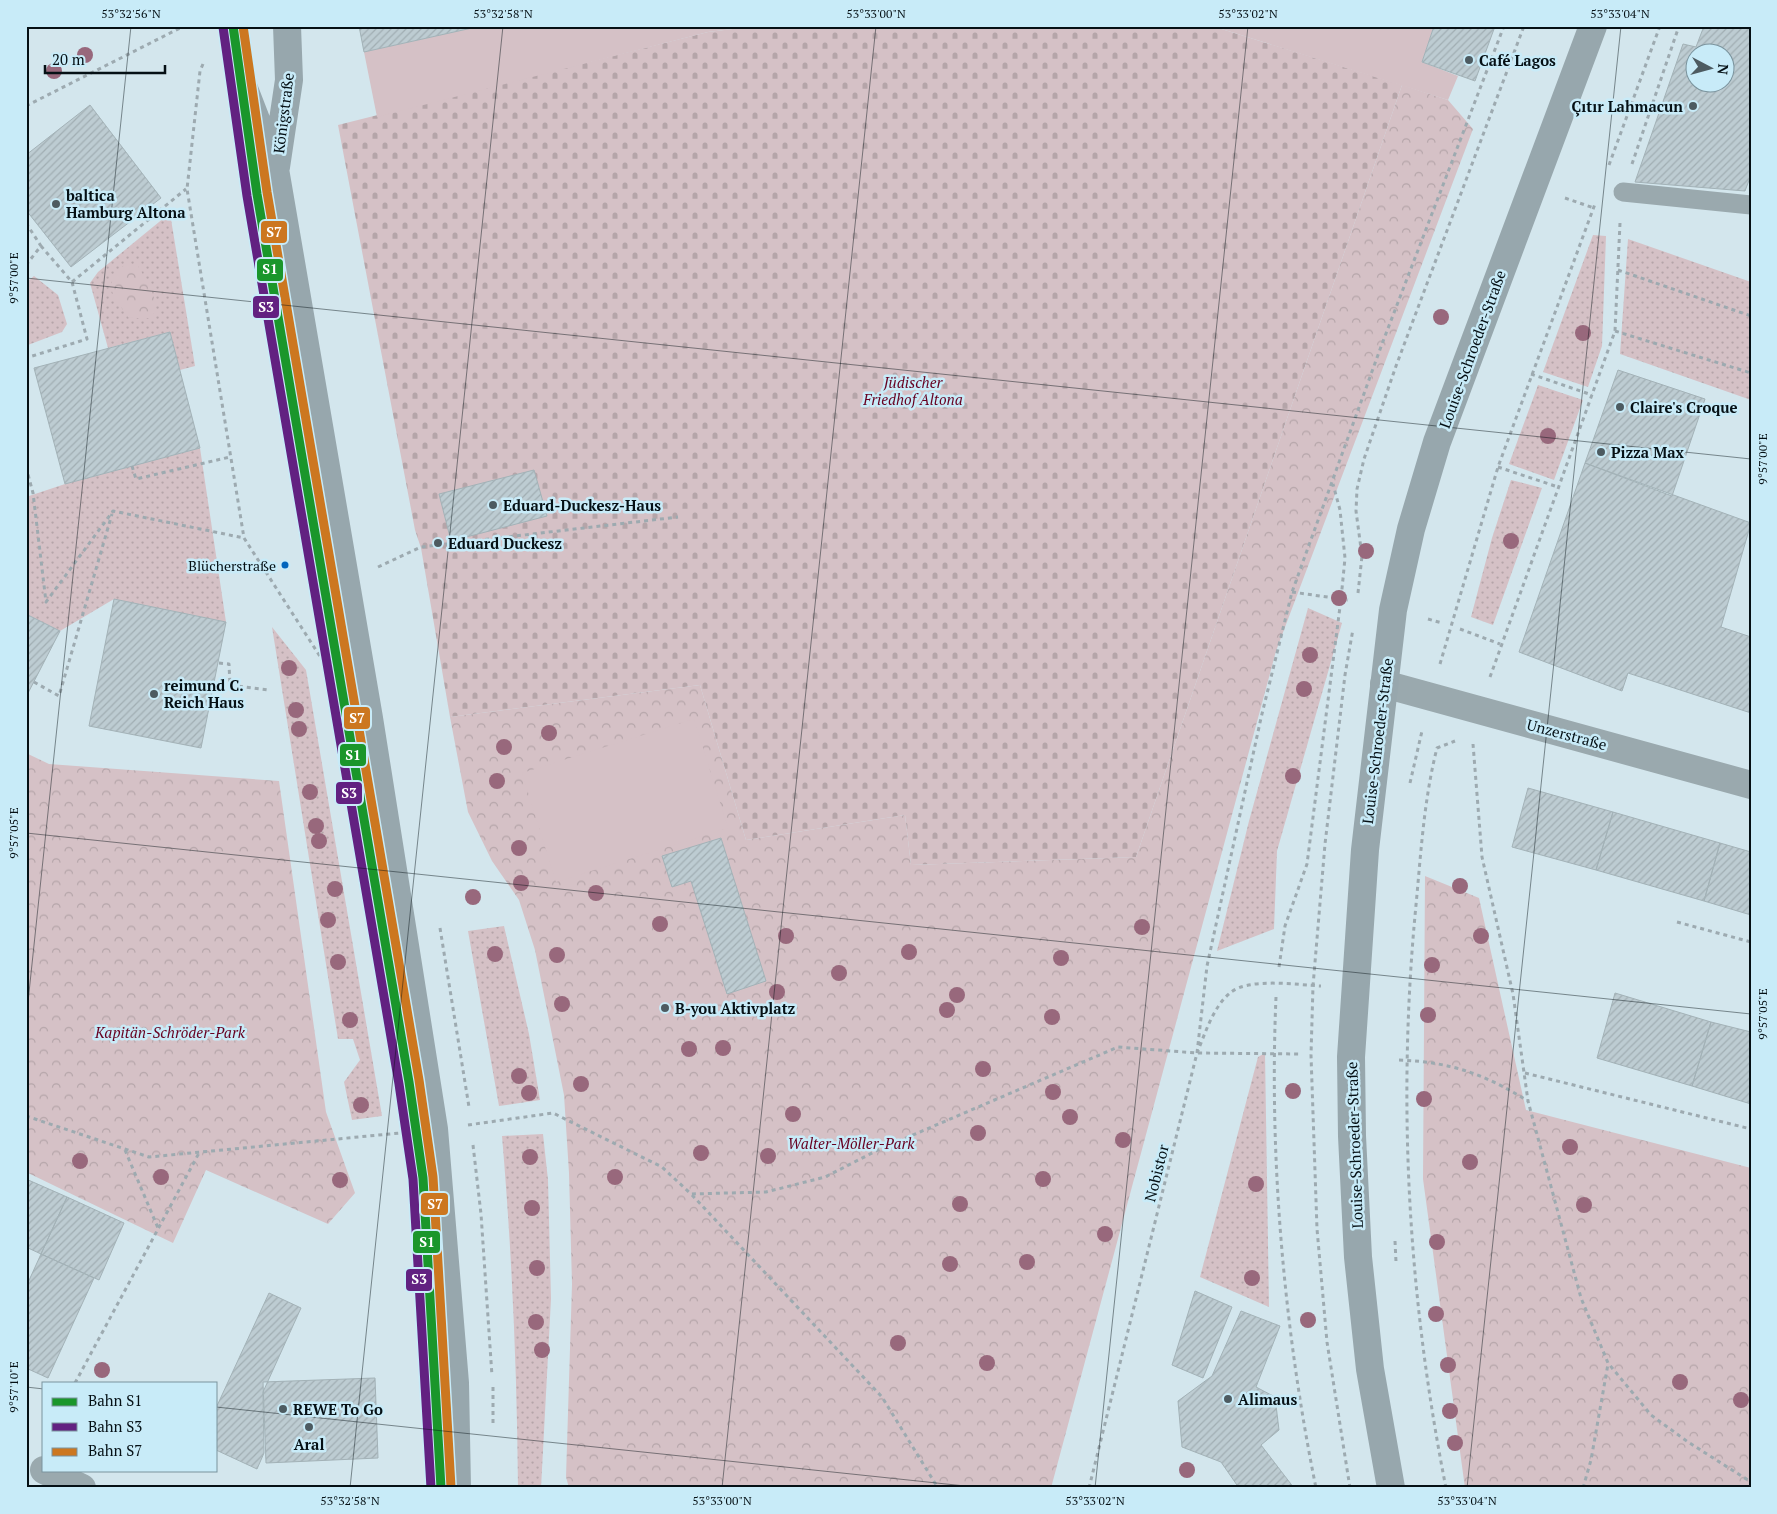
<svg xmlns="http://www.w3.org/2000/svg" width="1777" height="1514" font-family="'PT Serif',serif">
  <defs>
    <pattern id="grass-dots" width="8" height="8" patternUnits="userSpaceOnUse" patternTransform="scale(1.25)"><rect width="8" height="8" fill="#d5c1c6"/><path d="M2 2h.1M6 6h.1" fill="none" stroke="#b5a5a9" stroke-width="1.8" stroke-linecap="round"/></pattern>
    <pattern id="cemetery-stones" width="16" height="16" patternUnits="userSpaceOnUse" patternTransform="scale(1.25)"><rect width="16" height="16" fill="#d5c1c6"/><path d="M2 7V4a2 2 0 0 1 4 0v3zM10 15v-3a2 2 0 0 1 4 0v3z" fill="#b5a5a9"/></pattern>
    <pattern id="park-crowns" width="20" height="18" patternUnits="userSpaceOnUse" patternTransform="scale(1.25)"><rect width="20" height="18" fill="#d5c1c6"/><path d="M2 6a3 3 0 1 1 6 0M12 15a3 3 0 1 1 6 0" fill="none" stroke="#b5a5a9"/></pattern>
    <pattern id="building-hatch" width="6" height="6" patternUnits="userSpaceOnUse" patternTransform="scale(1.25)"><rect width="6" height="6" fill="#bdccd2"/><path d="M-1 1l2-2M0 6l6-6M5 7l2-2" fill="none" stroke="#a1aeb3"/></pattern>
  </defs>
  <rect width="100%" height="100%" fill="#d3e6ed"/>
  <path fill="url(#grass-dots)" d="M170,213L195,366L180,370L170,332L108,348L90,283L98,272Z
    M1593,235L1606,236L1602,346L1588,387L1543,372Z
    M1628,239L1751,282V400L1620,354Z
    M34,276L58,295L67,324L62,332L28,345V281Z
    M1538,385L1583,400L1554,480L1509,464Z
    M200,448L226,622L114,599L60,631L26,614V497L65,484Z
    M1511,480L1542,488L1493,625L1471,617L1492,538Z
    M1308,608L1342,623L1277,851L1274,929L1217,951L1249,821Z
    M272,627L306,670L382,1116L352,1120L344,1082L360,1060L353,1039H338Z
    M504,926L529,1034L540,1100L499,1106L468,931Z
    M1265,1053L1269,1307L1200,1277L1258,1057Z
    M543,1134L548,1180L551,1299L541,1488H518C517,1370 512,1254 502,1136Z"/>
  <path fill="url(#cemetery-stones)" d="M757,26H1212L1402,85L1136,857L911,865L905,815L746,840L700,685L450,717L421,548L415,530L338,125L708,32Z"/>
  <path fill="url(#park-crowns)" d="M1402,85L1448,100L1473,129L1276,651L1051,1488H569L566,1477L572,1284L569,1173L564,1095L535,950L519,900L492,861L468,812L450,717L700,685L746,840L905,815L911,865L1136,857Z
    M126,263L138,266C145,279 166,308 149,318H129C112,294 101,286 126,263Z
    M26,753L49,764L279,781L326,1112L355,1193L328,1224L206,1170L173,1243L26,1172Z
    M1425,876L1479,898L1526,1110L1751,1168V1488H1465L1423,1179Z"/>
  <path fill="#d5c1c6" d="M481,26H757L708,32L377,117L364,52Z
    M1212,26H1434L1422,62L1458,76L1448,100Z
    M694,719L728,828L556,882L522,773Z"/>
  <path fill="url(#building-hatch)" stroke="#a3b2b7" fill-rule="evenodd" d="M359,26H481L364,52Z
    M1434,26H1487L1494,29L1475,81L1422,62Z
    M1704,26H1751V175L1745,191L1635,182L1683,44L1696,47ZM1694,52H1724V82H1694Z
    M90,105L161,198L71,267L26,210V155Z
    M170,332L200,448L65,484L34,368Z
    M1618,370L1705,399L1672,496L1585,463Z
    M1585,463L1751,523L1721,627L1751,637V713L1628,673L1622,691L1519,652Z
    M534,470L547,516L451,541L439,494Z
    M114,599L226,622L201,748L89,726Z
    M26,614L60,631L26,697Z
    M1528,788L1613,812L1596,870L1512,847Z
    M1613,812L1720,843L1704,901L1596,870Z
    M721,838L766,981L727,994L691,881L672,887L662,856Z
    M1720,843L1751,852V915L1704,901Z
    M1615,993L1711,1022L1692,1086L1597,1058Z
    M1711,1022L1751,1032V1104L1692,1086Z
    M26,1179L67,1197L41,1254L26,1247Z
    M67,1197L124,1223L99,1280L41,1254Z
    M41,1254L94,1278L48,1378L26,1368V1287Z
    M1195,1291L1232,1307L1203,1378L1172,1365Z
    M269,1293L301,1308L263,1392L264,1453L257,1469L216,1450V1408Z
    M1241,1311L1280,1326L1256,1387L1275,1397L1279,1430L1261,1445L1294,1488H1239L1221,1462L1182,1447L1178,1401L1212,1376Z
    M375,1378L378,1458L266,1463L263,1382Z"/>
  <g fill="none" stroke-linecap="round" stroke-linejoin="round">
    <path stroke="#9daab0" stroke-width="3" stroke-dasharray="4 4" stroke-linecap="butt" d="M203,64L200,71L187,189L244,538L323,661
      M26,106L184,26
      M1632,164L1679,26
      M1609,165L1660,26
      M1565,198L1594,208
      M26,223L41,246
      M26,265L41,246L72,282L87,339L26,358
      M1618,270L1751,316
      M72,282L186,189
      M1615,331L1751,373
      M1531,374L1592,395
      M132,466L136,479L230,457
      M26,467L33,493L46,602L113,511L244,538
      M1498,467L1558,487
      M378,567L421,547L678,517
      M1292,592L1348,600
      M1358,593L1362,556L1356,511L1357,489L1364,459L1396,366L1524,26
      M1428,619L1442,623
      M1460,629L1500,644
      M219,663L229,664L230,685L268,690
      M1440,664L1498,467L1595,204
      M1490,677L1615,331L1620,223
      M34,682L59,696L112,514
      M1473,744L1482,857L1513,994L1528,1101L1581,1298L1608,1363L1651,1415L1688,1442L1751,1482
      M1410,783L1422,731
      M1677,922L1751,942
      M440,928L469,1107
      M1279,967L1285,926L1307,864L1341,599L1345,558L1340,510L1333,484
      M1276,997C1269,1158 1284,1330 1316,1488
      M1197,1053L1207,966L1261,718L1292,592L1382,344L1504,26
      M1399,1060C1451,1062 1484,1074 1528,1101
      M1525,1073L1751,1129
      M26,1116L149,1157L400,1133
      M468,1125L553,1113L662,1167L691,1194L766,1192L825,1177L878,1150L1118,1047L1197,1053L1302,1054
      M473,1145L481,1214L492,1376
      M125,1150L158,1228
      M692,1195L882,1397L938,1488
      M1395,1241L1396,1262
      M75,1383L199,1153
      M493,1387V1423
      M1089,1488L1197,1053C1205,1034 1213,1007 1230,993C1248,977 1299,985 1321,986
      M1350,1488L1327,1342L1317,1229L1311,1055L1313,986L1325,844L1345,675L1353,629
      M1446,1488C1408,1296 1397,1100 1416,905C1421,852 1424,799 1437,748L1455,741
      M1583,1488L1591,1460L1608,1364"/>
    <path stroke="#9aa9ae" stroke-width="19" d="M1623,192L1751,205"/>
    <path stroke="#9aa9ae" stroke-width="28" d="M1384,684L1751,785
      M44,1470L82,1488"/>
    <path stroke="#97a7ad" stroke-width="28" d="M232,26L243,86L275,169L369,718L434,1129L455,1383L457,1488
      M276,167L289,80L287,26
      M1391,1488L1370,1369L1358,1257L1352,1136L1351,1057L1365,850L1393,610L1411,529L1437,442L1593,26"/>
    <g stroke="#c8ebf8" stroke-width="12">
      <path id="rail-1" d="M233,26L257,194L409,1082L423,1178L441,1488"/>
    </g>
    <g stroke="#c8ebf8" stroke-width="12">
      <path id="rail-2" d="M223,27L247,196L399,1084L413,1179L431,1488"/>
    </g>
    <g stroke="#c8ebf8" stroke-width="12">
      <path id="rail-3" d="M243,26L267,192L419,1080L433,1177L451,1487"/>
    </g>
    <use href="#rail-1" stroke="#1a962b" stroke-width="9"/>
    <use href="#rail-2" stroke="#622181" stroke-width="9"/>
    <use href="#rail-3" stroke="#cc7720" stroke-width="9"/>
  </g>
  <g fill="#98687c">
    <circle cx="85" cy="55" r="8"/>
    <circle cx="54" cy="71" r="8"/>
    <circle cx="1441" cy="317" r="8"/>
    <circle cx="1583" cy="333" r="8"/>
    <circle cx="1548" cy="436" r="8"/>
    <circle cx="1511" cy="541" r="8"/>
    <circle cx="1366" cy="551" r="8"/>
    <circle cx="1339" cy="598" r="8"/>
    <circle cx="1310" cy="655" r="8"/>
    <circle cx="289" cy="668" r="8"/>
    <circle cx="1304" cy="689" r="8"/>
    <circle cx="296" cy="710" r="8"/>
    <circle cx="299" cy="729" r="8"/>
    <circle cx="549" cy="733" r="8"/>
    <circle cx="504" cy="747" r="8"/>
    <circle cx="1293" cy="776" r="8"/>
    <circle cx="497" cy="781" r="8"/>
    <circle cx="310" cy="792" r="8"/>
    <circle cx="316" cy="826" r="8"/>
    <circle cx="319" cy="841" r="8"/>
    <circle cx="519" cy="848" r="8"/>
    <circle cx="521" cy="883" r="8"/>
    <circle cx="1460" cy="886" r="8"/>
    <circle cx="335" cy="889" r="8"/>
    <circle cx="596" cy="893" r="8"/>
    <circle cx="473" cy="897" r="8"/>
    <circle cx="328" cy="920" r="8"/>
    <circle cx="660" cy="924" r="8"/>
    <circle cx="1142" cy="927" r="8"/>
    <circle cx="786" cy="936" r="8"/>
    <circle cx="1481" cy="936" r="8"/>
    <circle cx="909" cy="952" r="8"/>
    <circle cx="495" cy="954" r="8"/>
    <circle cx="557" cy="955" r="8"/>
    <circle cx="1061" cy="958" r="8"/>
    <circle cx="338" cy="962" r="8"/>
    <circle cx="1432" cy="965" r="8"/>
    <circle cx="839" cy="973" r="8"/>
    <circle cx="777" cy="992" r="8"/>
    <circle cx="957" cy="995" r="8"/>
    <circle cx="562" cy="1004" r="8"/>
    <circle cx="947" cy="1010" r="8"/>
    <circle cx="1428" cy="1015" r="8"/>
    <circle cx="1052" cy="1017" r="8"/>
    <circle cx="350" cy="1020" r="8"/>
    <circle cx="723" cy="1048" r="8"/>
    <circle cx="689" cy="1049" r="8"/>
    <circle cx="983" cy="1069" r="8"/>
    <circle cx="519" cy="1076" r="8"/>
    <circle cx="581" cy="1084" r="8"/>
    <circle cx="1293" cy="1091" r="8"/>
    <circle cx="1053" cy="1092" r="8"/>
    <circle cx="529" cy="1093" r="8"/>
    <circle cx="1424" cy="1099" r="8"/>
    <circle cx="361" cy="1105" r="8"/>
    <circle cx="793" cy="1114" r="8"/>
    <circle cx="1070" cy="1117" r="8"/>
    <circle cx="978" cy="1133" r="8"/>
    <circle cx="1123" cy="1140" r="8"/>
    <circle cx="1570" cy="1147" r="8"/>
    <circle cx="701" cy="1153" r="8"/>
    <circle cx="768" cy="1156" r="8"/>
    <circle cx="530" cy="1157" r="8"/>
    <circle cx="80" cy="1161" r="8"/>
    <circle cx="1470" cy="1162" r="8"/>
    <circle cx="161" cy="1177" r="8"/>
    <circle cx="615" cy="1177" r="8"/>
    <circle cx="1043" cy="1179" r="8"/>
    <circle cx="340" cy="1180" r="8"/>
    <circle cx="1256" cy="1184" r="8"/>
    <circle cx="960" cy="1204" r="8"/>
    <circle cx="1584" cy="1205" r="8"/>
    <circle cx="532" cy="1208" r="8"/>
    <circle cx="1105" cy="1234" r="8"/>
    <circle cx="1437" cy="1242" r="8"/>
    <circle cx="1027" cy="1262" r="8"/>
    <circle cx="950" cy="1264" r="8"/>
    <circle cx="537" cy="1268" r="8"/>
    <circle cx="1252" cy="1278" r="8"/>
    <circle cx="1436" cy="1314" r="8"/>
    <circle cx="1308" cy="1320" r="8"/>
    <circle cx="536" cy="1322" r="8"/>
    <circle cx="898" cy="1343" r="8"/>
    <circle cx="542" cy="1350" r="8"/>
    <circle cx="987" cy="1363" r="8"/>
    <circle cx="1448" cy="1365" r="8"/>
    <circle cx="102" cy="1370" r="8"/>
    <circle cx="1680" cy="1382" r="8"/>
    <circle cx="1741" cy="1400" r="8"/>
    <circle cx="1450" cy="1411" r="8"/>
    <circle cx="1455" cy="1443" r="8"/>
    <circle cx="1187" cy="1470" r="8"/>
  </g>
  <path fill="none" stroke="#051015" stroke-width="1" stroke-opacity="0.45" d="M26,278L1751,459M26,833L1751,1014M26,1021L131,26M26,1387L44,1389M216,1407L984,1488M350,1488L503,26M722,1488L876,26M1095,1488L1248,26M1467,1488L1621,26"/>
  <g fill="#4d5b61" stroke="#c8ebf8" stroke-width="2">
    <circle cx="1469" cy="60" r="5"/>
    <circle cx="1693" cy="106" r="5"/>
    <circle cx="56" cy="204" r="5"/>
    <circle cx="1620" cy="407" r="5"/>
    <circle cx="1601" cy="452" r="5"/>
    <circle cx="493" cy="505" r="5"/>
    <circle cx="438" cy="543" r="5"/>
    <circle cx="154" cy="694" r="5"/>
    <circle cx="665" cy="1008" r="5"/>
    <circle cx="1228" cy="1399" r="5"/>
    <circle cx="283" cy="1409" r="5"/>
    <circle cx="309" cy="1427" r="5"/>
  </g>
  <circle fill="#0065bd" stroke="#c8ebf8" stroke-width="2" cx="285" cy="565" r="4.5"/>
  <g text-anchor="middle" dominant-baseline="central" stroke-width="5" stroke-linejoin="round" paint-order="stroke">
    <g font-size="14" fill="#051015" stroke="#c8ebf8" text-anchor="end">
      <text x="276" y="565">Blücherstraße</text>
    </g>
    <g font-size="15" font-weight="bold" fill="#051015" stroke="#c8ebf8" text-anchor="start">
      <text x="1479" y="60">Café Lagos</text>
      <text x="1683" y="106" text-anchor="end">Çıtır Lahmacun</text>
      <text x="66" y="195">baltica<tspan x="66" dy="17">Hamburg Altona</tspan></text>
      <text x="1630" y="407">Claire's Croque</text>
      <text x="1611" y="452">Pizza Max</text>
      <text x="503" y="505">Eduard-Duckesz-Haus</text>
      <text x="448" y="543">Eduard Duckesz</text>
      <text x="164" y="685">reimund C.<tspan x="164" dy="17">Reich Haus</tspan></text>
      <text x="675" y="1008">B-you Aktivplatz</text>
      <text x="1238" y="1399">Alimaus</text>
      <text x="293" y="1409">REWE To Go</text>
      <text x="309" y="1444" text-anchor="middle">Aral</text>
    </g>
    <g font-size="15" fill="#051015" stroke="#c8ebf8">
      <text transform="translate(283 113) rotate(-83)">Königstraße</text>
      <text transform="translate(1472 349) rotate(-70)">Louise-Schroeder-Straße</text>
      <text transform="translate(1567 734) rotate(15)">Unzerstraße</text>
      <text transform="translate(1377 741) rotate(-83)">Louise-Schroeder-Straße</text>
      <text transform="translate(1354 1145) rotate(-92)">Louise-Schroeder-Straße</text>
      <text transform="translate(1156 1173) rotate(-76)">Nobistor</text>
    </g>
    <g font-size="15" font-style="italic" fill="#670020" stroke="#c8ebf8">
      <text x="913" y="382">Jüdischer<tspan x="913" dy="17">Friedhof Altona</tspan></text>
      <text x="170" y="1032">Kapitän-Schröder-Park</text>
      <text x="851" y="1143">Walter-Möller-Park</text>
    </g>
  </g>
  <g stroke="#c8ebf8" stroke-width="2">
    <rect x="260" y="220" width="28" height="24" rx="5" fill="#cc7720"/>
    <rect x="256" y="258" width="28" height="24" rx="5" fill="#1a962b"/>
    <rect x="252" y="295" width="28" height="24" rx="5" fill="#622181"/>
    <rect x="343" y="706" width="28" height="24" rx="5" fill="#cc7720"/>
    <rect x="339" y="743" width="28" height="24" rx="5" fill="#1a962b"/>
    <rect x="335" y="781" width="28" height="24" rx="5" fill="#622181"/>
    <rect x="420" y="1192" width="29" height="24" rx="5" fill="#cc7720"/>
    <rect x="412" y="1230" width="29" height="24" rx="5" fill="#1a962b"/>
    <rect x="405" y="1268" width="28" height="24" rx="5" fill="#622181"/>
  </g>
  <g font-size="14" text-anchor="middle" font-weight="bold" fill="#fff">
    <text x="274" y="237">S7</text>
    <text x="270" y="274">S1</text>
    <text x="266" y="312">S3</text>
    <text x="357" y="723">S7</text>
    <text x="353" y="760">S1</text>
    <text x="349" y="798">S3</text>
    <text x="435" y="1209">S7</text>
    <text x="427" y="1247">S1</text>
    <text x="419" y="1284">S3</text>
  </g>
  <rect width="1777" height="1514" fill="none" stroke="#c8ebf8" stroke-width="55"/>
  <rect x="42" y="1382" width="175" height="90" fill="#c8ebf8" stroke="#7a939d"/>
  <rect x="52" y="1398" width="25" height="8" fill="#1a962b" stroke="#7a939d"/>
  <text x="88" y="1406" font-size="15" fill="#051015">Bahn S1</text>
  <rect x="52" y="1423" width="25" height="8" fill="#622181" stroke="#7a939d"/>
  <text x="88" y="1432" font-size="15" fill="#051015">Bahn S3</text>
  <rect x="52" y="1448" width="25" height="8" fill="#cc7720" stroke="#7a939d"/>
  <text x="88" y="1456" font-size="15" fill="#051015">Bahn S7</text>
  <g transform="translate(1710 68) rotate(96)"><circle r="24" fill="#c8ebf8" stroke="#7a939d"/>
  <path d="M0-4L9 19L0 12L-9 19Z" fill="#4d5b61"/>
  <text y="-8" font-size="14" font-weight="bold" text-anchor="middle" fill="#051015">N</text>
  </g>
  <path d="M45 65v8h120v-8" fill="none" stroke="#051015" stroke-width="2.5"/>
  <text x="52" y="65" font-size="15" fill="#051015" stroke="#c8ebf8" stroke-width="4" paint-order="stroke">20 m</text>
  <rect x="28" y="28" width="1722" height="1458" fill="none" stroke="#051015" stroke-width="2"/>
  <g font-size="12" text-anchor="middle" fill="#051015">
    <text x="131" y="18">53°32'56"N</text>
    <text x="503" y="18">53°32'58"N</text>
    <text x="876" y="18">53°33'00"N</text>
    <text x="1248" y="18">53°33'02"N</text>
    <text x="1620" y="18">53°33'04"N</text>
    <text transform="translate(14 278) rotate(-90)" y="4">9°57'00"E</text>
    <text transform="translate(1763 459) rotate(-90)" y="4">9°57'00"E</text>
    <text transform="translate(14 833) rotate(-90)" y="4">9°57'05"E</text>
    <text transform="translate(1763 1014) rotate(-90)" y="4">9°57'05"E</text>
    <text transform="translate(14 1387) rotate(-90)" y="4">9°57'10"E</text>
    <text x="350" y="1505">53°32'58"N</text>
    <text x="722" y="1505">53°33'00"N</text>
    <text x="1095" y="1505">53°33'02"N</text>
    <text x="1467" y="1505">53°33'04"N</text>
  </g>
</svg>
